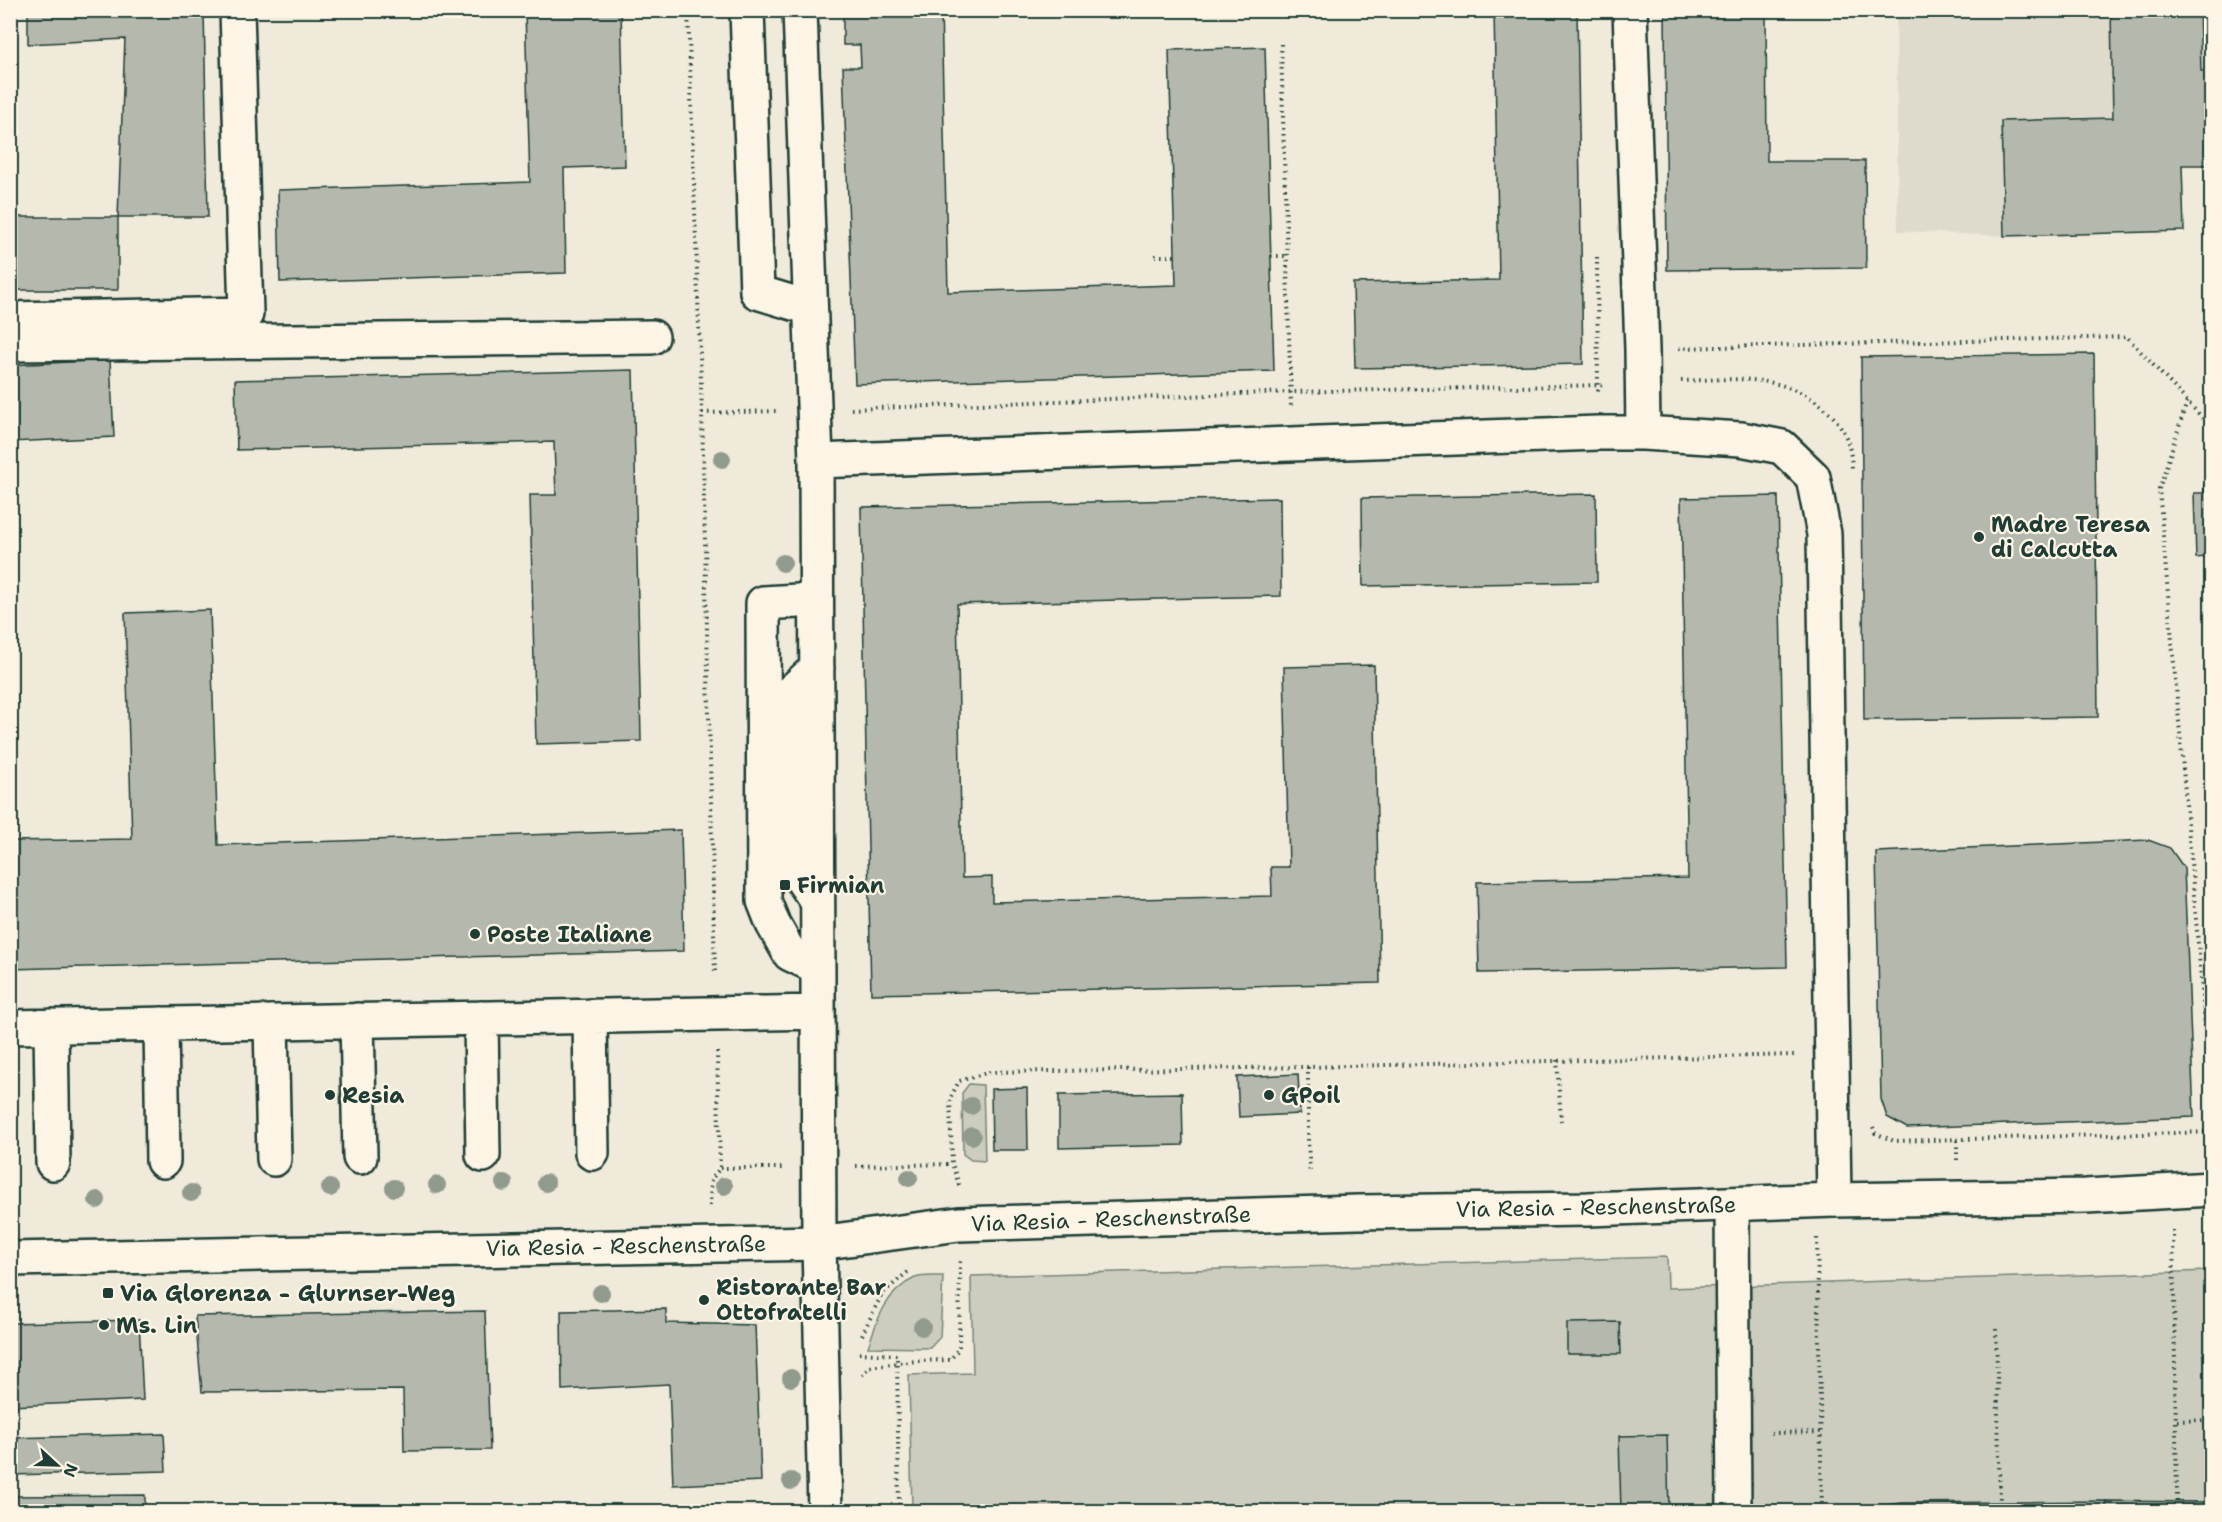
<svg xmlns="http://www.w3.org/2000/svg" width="2222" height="1522" font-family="'Shantell Sans',sans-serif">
  <rect width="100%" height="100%" fill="#efeada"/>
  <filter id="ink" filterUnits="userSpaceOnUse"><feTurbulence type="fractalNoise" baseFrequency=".0167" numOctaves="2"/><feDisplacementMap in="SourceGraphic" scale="12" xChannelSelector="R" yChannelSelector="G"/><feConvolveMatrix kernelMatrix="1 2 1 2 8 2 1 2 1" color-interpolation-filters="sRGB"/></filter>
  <g filter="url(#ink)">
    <path fill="#dedbcc" d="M1896,11H2111L2113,118L2001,121L2004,236L1898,231Z
      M2199,11H2211V71H2201Z"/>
    <path fill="#cccdbf" stroke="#76857a" stroke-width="1.5" d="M969,1084L983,1085L985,1161L971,1160L963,1154L962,1093Z
      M1667,1257L1668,1288L2211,1271V1511H912L909,1375L973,1373L971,1276Z
      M943,1276L940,1337L930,1348L868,1347C877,1320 886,1291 915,1278C922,1275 935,1276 943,1276Z"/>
    <path fill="#b5b9ad" stroke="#1f3d34" stroke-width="1.5" d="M28,10H204L208,217H118L125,39L28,44Z
      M525,10H621L625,166L564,168L566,273L280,282L278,190L530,182Z
      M843,10H941L948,292L1176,285L1169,50L1265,47L1274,371L855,384L843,67H861L860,45H843Z
      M1494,10H1577L1583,364L1355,368L1353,283L1499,280Z
      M1665,10H1766L1767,161H1865L1866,268L1667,270Z
      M2111,10H2199L2201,71H2212V165H2182L2184,231L2004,236L2001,121L2113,118Z
      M10,217H118V290H10Z
      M2094,354L2098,717L1864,720L1861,357Z
      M110,360L114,437L10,442V365Z
      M633,370L641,741L536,744L530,495H556L554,442L237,450L235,380Z
      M2212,484V572H2206L2205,557L2196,558L2194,493H2204V485Z
      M1596,494L1597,582L1363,586L1362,498Z
      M1778,496L1787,967L1479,973L1477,882L1688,878L1681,498Z
      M1280,498L1281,596L957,604L962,878L992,877V902L1272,896L1271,867H1289L1284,667L1374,665L1380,983L871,994L861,507Z
      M210,610L218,845L681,830L684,951L10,969V841L132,839L125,613Z
      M2148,840L2170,848L2184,868L2194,1117L1907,1128L1887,1117L1881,1099L1876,852Z
      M1298,1074L1300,1114L1239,1117L1237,1077Z
      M1027,1088L1028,1150H992L991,1089Z
      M1182,1093L1183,1145L1059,1148V1095Z
      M666,1309V1323L755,1325L761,1481L673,1485L669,1384L562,1390L561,1311Z
      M485,1311L490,1450L404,1451L403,1390L202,1392L195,1316Z
      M139,1320L143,1400L10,1406V1323Z
      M1620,1322L1621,1354H1567V1323Z
      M164,1434L166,1471L10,1475V1438Z
      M1667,1435L1669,1512H1621L1619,1436Z
      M145,1495V1512H10V1496Z
      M2106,1501V1512H1902V1503Z
      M2106,1501L2205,1502V1512H2106Z
      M1902,1503V1512H1833L1848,1509Z"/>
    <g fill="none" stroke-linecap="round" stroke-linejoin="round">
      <g stroke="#1f3d34" stroke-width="38">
        <path id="minor" d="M747,10L757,292L810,308
          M800,10L816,461L819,1243L825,1512
          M1630,10L1642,349L1643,433
          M10,319L246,314L237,10
          M10,344L652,337
          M816,461L1598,433H1643L1741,439L1782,447L1813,477L1824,534L1834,1200
          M816,600L763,603L764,901L773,924L790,954L817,967
          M817,668L792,691V865L817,901
          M590,1016L592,1153
          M481,1018L483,1155
          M357,1020L360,1157
          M271,1022L274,1159
          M161,1024L163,1161
          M51,1026L53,1163
          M10,1027L818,1012
          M1732,1204L1734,1512"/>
      </g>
      <g stroke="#1f3d34" stroke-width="38">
        <path id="major" d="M10,1259L819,1243L959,1224L1358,1212L1588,1209L1834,1200L2086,1196L2212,1189"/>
      </g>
      <path stroke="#1f3d34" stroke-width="4" stroke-dasharray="1.5 4.5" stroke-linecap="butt" d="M688,10L702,413L715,975
        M1281,44L1291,407
        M1155,256H1175
        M1271,256H1287
        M1597,257L1598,394
        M1679,348L2127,337L2212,428
        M1681,381C1730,379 1777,373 1818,403C1842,421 1851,440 1852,469
        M2187,402L2159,489L2212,1106
        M851,409L1291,392L1605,385
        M702,413L777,411
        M1557,1060L1561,1121
        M1308,1067V1141L1310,1174
        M1873,1127L1875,1133L1894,1141L2212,1132
        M1957,1160V1139
        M856,1166L952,1164
        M720,1168H782
        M959,1185L952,1164L950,1099L959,1081L990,1072L1308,1067L1794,1055
        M710,1206L711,1180L720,1168L717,1052
        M2173,1230L2177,1502
        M1817,1238L1822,1512
        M1996,1329L2000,1502
        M862,1335L882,1294L910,1270
        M859,1353L897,1355L899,1512
        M862,1375L869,1367L916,1361L950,1360L959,1348L960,1261
        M2177,1421L2212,1420
        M1771,1433L1821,1432"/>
      <use href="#minor" stroke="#fcf5e5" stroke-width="33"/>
      <use href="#major" stroke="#fcf5e5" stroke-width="33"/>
    </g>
    <g fill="#909b8e">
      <circle cx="722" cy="459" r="9"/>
      <circle cx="783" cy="563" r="9"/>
      <circle cx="971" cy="1106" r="9"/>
      <circle cx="972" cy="1136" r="9"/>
      <circle cx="909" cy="1178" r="9"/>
      <circle cx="504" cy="1183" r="9"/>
      <circle cx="546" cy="1183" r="9"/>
      <circle cx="437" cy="1185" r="9"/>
      <circle cx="724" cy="1186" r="9"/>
      <circle cx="330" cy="1188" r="9"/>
      <circle cx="394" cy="1188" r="9"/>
      <circle cx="191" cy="1193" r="9"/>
      <circle cx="97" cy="1200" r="9"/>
      <circle cx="601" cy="1293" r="9"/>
      <circle cx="922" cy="1327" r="9"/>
      <circle cx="791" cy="1378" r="9"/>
      <circle cx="791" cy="1481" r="9"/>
    </g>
  </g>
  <g fill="#1f3d34" stroke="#fcf5e5" stroke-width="2">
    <circle cx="1979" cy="537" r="6"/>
    <rect x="779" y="879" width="12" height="12" rx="3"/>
    <circle cx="475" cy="934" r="6"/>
    <circle cx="330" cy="1095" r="6"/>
    <circle cx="1269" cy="1095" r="6"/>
    <rect x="102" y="1287" width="12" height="12" rx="3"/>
    <circle cx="704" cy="1300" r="6"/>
    <circle cx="104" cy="1325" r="6"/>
  </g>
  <g text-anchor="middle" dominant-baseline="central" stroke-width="4.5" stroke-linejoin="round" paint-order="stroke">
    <g font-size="22" font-weight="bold" fill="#1f3d34" stroke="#fcf5e5" text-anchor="start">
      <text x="1991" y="524">Madre Teresa<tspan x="1991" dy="25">di Calcutta</tspan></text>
      <text x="797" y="885">Firmian</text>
      <text x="487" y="934">Poste Italiane</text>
      <text x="342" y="1095">Resia</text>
      <text x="1281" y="1095">GPoil</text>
      <text x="716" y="1287">Ristorante Bar<tspan x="716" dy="25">Ottofratelli</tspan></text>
      <text x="120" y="1293">Via Glorenza - Glurnser-Weg</text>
      <text x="116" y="1325">Ms. Lin</text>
    </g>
    <g font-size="22" fill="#1f3d34" stroke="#fcf5e5">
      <text transform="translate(1596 1207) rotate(-1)">Via Resia - Reschenstraße</text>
      <text transform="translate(1111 1219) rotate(-2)">Via Resia - Reschenstraße</text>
      <text transform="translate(626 1246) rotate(-1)">Via Resia - Reschenstraße</text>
    </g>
  </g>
  <rect width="2222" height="1522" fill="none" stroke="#fcf5e5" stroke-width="36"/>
  <rect x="18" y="18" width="2186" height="1486" fill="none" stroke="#1f3d34" stroke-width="2" filter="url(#ink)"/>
  <g transform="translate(57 1465) rotate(112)" stroke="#fcf5e5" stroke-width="4.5" paint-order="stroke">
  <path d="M0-4.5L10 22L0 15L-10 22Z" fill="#1f3d34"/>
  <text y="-9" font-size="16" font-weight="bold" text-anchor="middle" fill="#1f3d34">N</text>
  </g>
</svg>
